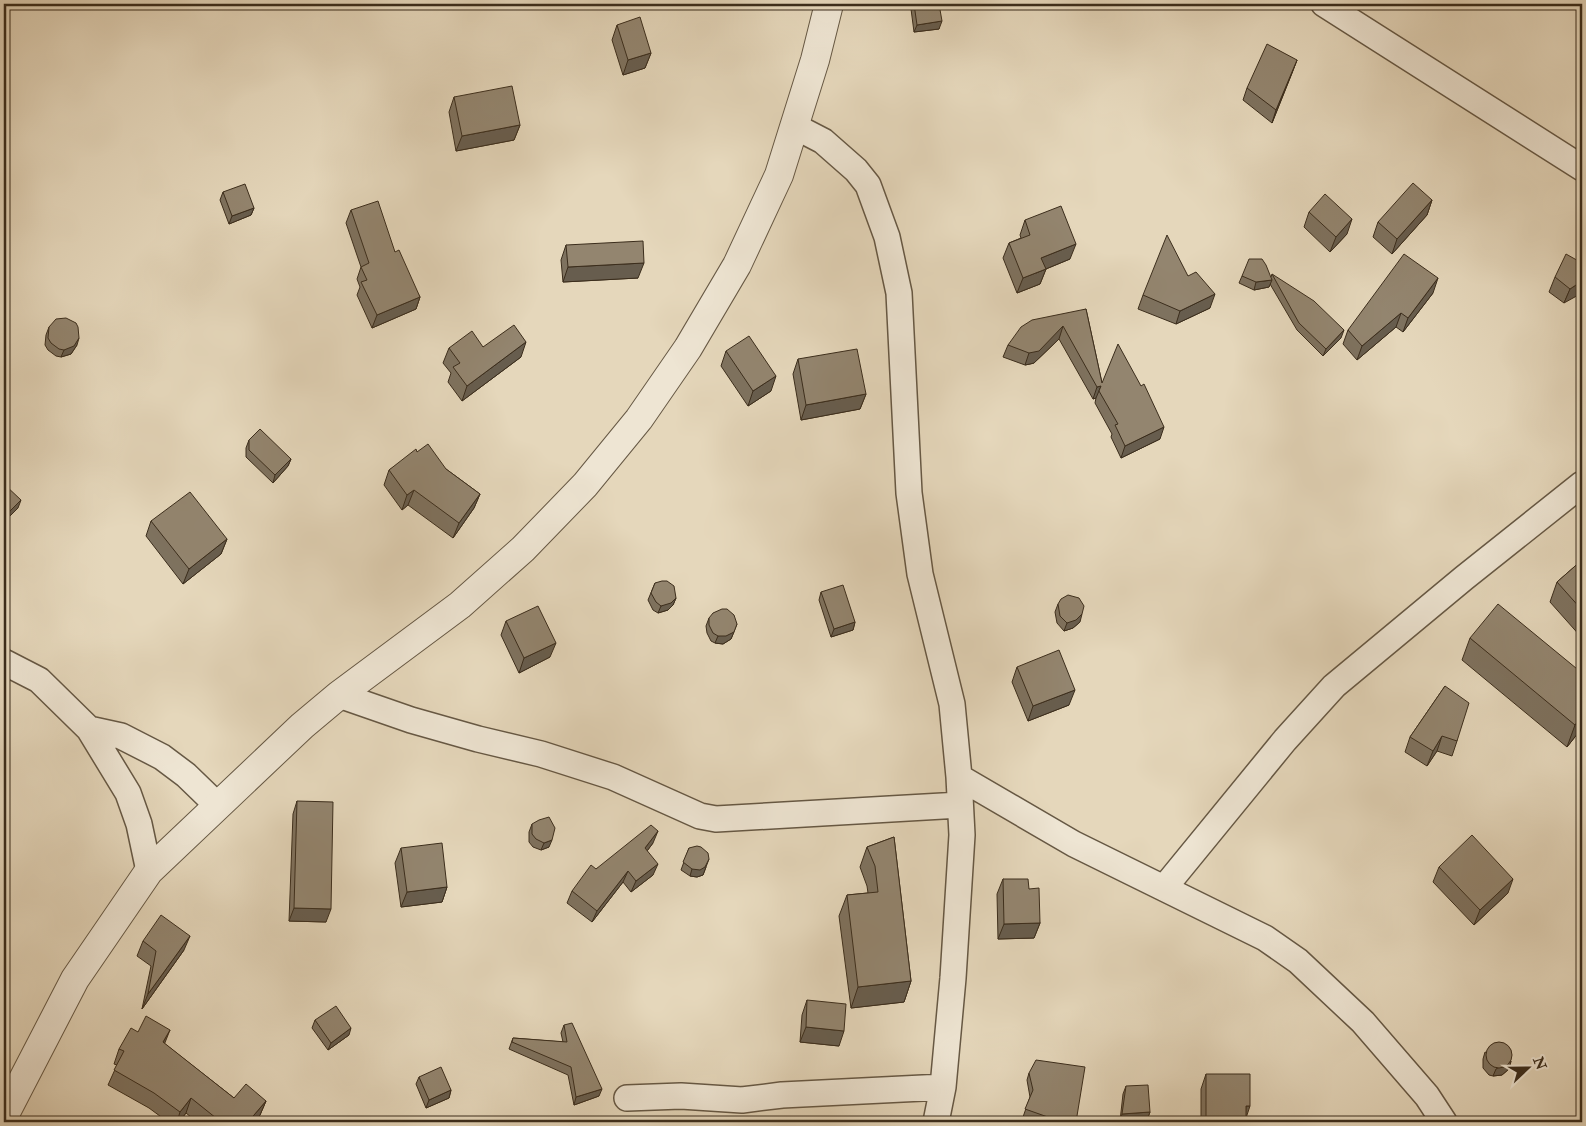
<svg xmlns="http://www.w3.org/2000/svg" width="1586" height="1126" font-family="'IM FELL Double Pica',serif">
  <rect width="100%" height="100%" fill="#e5d7bb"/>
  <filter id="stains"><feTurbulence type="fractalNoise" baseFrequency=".004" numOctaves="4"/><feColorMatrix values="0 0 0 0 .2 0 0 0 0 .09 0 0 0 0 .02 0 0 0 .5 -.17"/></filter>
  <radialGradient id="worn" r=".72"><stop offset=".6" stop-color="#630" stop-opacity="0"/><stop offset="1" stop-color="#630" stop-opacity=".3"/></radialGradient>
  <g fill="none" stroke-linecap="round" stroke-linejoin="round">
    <g stroke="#665844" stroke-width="28">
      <path id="minor" d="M1324,4L1582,168
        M794,126L823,141L856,170L868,185L887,237L899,293L909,493L920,574L952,704L959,777L962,835L953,978L943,1087L936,1122
        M4,662L39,680L89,729L128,793L139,824L149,871
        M339,695L411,720L478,739L541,754L613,777L700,816L716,819L960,805
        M89,729L121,736L162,757L186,775L217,805
        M959,777L1074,844L1265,938L1298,961L1363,1022L1427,1096L1444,1122
        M1164,888L1285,740L1334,686L1464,578L1582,484
        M627,1098L681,1096L742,1100L782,1095L943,1087"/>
    </g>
    <g stroke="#665844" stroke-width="30">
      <path id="tertiary" d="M4,1116L75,979L149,871L302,726L339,695L460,605L523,549L585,485L639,419L688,348L737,265L779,175L815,60L829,4"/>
    </g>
    <use href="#minor" stroke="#eee5d3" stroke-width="25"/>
    <use href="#tertiary" stroke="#eee5d3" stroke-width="28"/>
  </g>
  <path fill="#7e725f" stroke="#3b2d1c" d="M913,4H939V29L914,32L911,9Z
    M617,25L651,53L645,68L623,75L612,40Z
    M1297,60L1292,73L1272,123L1243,100L1247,88Z
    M454,97L520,125L514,140L456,151L449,112Z
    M223,192L254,208L251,215L229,224L220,200Z
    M1432,200L1427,215L1392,254L1373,237L1378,222Z
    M351,210L395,252L420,297L416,309L372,328L357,295L360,287L357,279L361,267L346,223Z
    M1309,212L1347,234L1330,252L1304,227Z
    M1025,220L1070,259L1046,269L1040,284L1017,293L1003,258L1009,243L1021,238L1020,235Z
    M566,245L638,278L563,282L561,260Z
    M1582,263L1564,303L1549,292L1555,277Z
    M1272,274L1341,338L1323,356L1297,330L1270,284L1269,287L1254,290L1239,283L1242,276L1271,277Z
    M1188,276L1210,308L1176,324L1138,309L1143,295Z
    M1433,293L1403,332L1396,327L1357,360L1343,344L1348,330Z
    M1086,309L1102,383L1160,439L1121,458L1111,437L1112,434L1095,403L1096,398L1093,399L1059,339L1034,363L1030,364L1025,365L1003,357L1008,345Z
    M49,327L77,345L71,354L61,357L56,356L48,350L45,345L46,335Z
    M483,347L521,357L462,401L448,382L451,373L443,363L449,348Z
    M726,351L771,391L748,406L721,366Z
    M798,359L866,394L860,409L801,420L793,374Z
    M249,440L291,459L288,466L273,483L246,457V448Z
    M417,452L446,469L480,494L474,508L453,538L408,505L402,510L384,485L389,470Z
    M151,521L227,539L221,554L183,584L146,536Z
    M1582,560V638L1550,602L1557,582Z
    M655,583L676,598L673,605L668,610L658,613L653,610L648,600Z
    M821,592L855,622L853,630L831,637L819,600Z
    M1058,604L1080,622L1073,628L1064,631L1057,623L1055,612Z
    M709,618L737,624L731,639L723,644L715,643L711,641L707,633L706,626Z
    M506,621L550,657L519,673L501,635Z
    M1470,638L1582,728L1567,747L1462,660Z
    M1017,667L1069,705L1028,721L1012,682Z
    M1445,686L1457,741L1452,756L1437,751L1427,766L1405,752L1410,737Z
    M297,801L326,922L289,921L293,814Z
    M532,824L549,847L541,850L533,847L529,842V832Z
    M894,837L911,981L904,1002L851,1008L839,916L847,895L868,893L867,886L860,867L867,847Z
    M653,843L647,851L653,875L631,892L623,882L592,922L567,903L572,891L596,869Z
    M401,848L447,887L442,902L401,907L395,863Z
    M689,848L706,867L703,875L697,877L690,876L681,870Z
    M1439,867L1508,893L1474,925L1433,882Z
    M1003,879L1029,889L1040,923L1034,938L998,939L997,894Z
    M143,941L184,950L142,1009L151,966L137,956Z
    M807,1000L839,1046L800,1042L802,1015Z
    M315,1020L349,1035L328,1050L312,1028Z
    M564,1025L599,1096L574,1105L568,1075L509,1049L513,1038L563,1042L561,1033Z
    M165,1044L234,1098L266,1101L260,1115L255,1122H197L186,1113L179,1122H168L149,1108L108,1085L117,1065L114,1064L119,1049Z
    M1485,1052L1511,1061L1509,1069L1502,1075L1493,1076L1489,1075L1483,1068V1059Z
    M1029,1073L1076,1122H1038L1023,1117L1030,1097L1027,1080Z
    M1206,1074L1246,1119V1122H1201V1089Z
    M419,1077L451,1090L449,1098L426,1108L416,1084Z
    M1126,1086L1150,1112L1147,1120L1120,1121L1123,1094Z"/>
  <path fill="#675d4e" stroke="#3b2d1c" d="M942,21L939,29L914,32L917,25Z
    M651,53L645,68L623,75L628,60Z
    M1297,60L1292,73L1272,123L1276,110Z
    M520,125L514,140L456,151L462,136Z
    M1432,200L1427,215L1392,254L1397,239Z
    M254,208L251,215L229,224L232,216Z
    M1352,219L1347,234L1330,252L1336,237Z
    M1076,244L1070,259L1036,273L1041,258Z
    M644,263L638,278L563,282L568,267Z
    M1046,269L1040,284L1017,293L1023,278Z
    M1438,278L1433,293L1403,332L1408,318Z
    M1272,280L1269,287L1254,290L1256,282Z
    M1582,281V293L1564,303L1570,289Z
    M1215,294L1210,308L1176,324L1180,311Z
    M420,297L416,309L372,328L377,315Z
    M1401,313L1396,327L1357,360L1362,346Z
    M1063,326L1059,339L1034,363L1030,364L1025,365L1029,353Z
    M1344,330L1341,338L1323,356L1326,349Z
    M79,338L77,345L71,354L61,357L64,350Z
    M526,342L521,357L462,401L467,386Z
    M776,376L771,391L748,406L753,391Z
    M1101,386L1096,398L1093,399L1097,387Z
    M866,394L860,409L801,420L806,405Z
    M1164,427L1160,439L1121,458L1125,446Z
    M291,459L288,466L273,483L275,475Z
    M414,490L408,505L402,510L407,495Z
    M480,494L474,508L453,538L459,523Z
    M21,500L18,508L4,522V517Z
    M227,539L221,554L183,584L189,569Z
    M676,598L673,605L668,610L658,613L661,606Z
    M1082,614L1080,622L1073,628L1064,631L1067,623Z
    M855,622L853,630L831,637L834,629Z
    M734,632L731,639L723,644L715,643L718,636Z
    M556,643L550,657L519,673L524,658Z
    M1075,690L1069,705L1028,721L1033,706Z
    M1582,716V728L1567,747L1575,725Z
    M1442,736L1437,751L1427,766L1433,751Z
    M658,831L653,843L641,859L645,848Z
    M552,840L549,847L541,850L544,843Z
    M709,859L703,875L697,877L690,876L692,869Z
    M658,864L653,875L631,892L636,881Z
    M628,871L623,882L592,922L597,911Z
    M1513,879L1508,893L1474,925L1480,910Z
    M447,887L442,902L401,907L407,892Z
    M294,908L331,909L326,922L289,921Z
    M1040,923L1034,938L998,939L1004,924Z
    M190,936L184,950L142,1009L148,994Z
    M911,981L904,1002L851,1008L858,987Z
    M806,1027L844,1031L839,1046L800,1042Z
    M351,1028L349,1035L328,1050L331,1043Z
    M170,1030L164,1045L163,1042Z
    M1511,1061L1509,1069L1502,1075L1493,1076L1496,1069Z
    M602,1089L599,1096L574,1105L576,1097Z
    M451,1090L449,1098L426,1108L429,1100Z
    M191,1098L186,1113L179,1122H177L180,1112Z
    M266,1101L260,1115L255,1122H248Z
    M1246,1106H1250L1245,1121Z
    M1150,1112L1147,1120L1120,1121L1122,1114Z"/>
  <path fill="#93856f" stroke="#3b2d1c" d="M914,4H939L942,21L917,25Z
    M640,17L651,53L628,60L617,25Z
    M1267,44L1297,60L1276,110L1247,88Z
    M512,86L520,125L462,136L454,97Z
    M1413,183L1432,200L1397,239L1378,222Z
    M245,184L254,208L232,216L223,192Z
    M1325,194L1352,219L1336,237L1309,212Z
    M378,201L395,252L399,250L420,297L377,315L361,282L367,280L361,267L369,263L351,210Z
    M1061,206L1076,244L1041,258L1046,269L1023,278L1009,243L1030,235L1025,220Z
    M1167,235L1188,276L1196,272L1215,294L1180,311L1143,295Z
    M643,241L644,263L568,267L566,245Z
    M1404,254L1438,278L1408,318L1401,313L1362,346L1348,330Z
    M1566,254L1582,263V281L1570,289L1555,277Z
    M1249,259H1262L1266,265L1272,280L1256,282L1242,276Z
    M1272,274L1314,301L1344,330L1326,349L1299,323Z
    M1086,309L1102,383L1118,344L1141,386L1144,384L1164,427L1125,446L1115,425L1118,424L1099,391L1101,386L1097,387L1063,326L1039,351L1029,353L1008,345L1021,327L1032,320Z
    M66,318L76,323L78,327L79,338L74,346L64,350L59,349L51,343L48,338L49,327L56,319Z
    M514,325L526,342L467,386L453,367L460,363L449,348L472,331L483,347Z
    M749,336L776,376L753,391L726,351Z
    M857,349L866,394L806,405L798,359Z
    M260,429L291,459L275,475L249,450V440Z
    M428,444L446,469L480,494L459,523L414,490L407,495L389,470L416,449L417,452Z
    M4,484L21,500L4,517Z
    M190,492L227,539L189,569L151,521Z
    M1582,560V610L1557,582Z
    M662,581H667L674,586L676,598L671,603L661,606L656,602L651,593L655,583Z
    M843,585L855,622L834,629L821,592Z
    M1068,595L1079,598L1084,606L1082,614L1076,620L1067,623L1060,616L1058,604L1061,599Z
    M1498,604L1582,673V716L1575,725L1470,638Z
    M538,606L556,643L524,658L506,621Z
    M722,609H727L734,615L737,624L734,632L726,636H718L713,633L709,625V618L713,613Z
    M1059,650L1075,690L1033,706L1017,667Z
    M1445,686L1469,703L1457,741L1442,736L1433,751L1410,737Z
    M297,801L333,802L331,909L294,908Z
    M549,817L555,828L552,840L544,843L536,839L532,834V824L539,820Z
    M651,825L658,831L645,848L658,864L636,881L628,871L597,911L572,891L591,865L596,869Z
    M1472,835L1513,879L1480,910L1439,867Z
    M894,837L911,981L858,987L847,895L878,892L875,866L867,847Z
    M442,843L447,887L407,892L401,848Z
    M697,846L701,847L708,853L709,859L705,867L700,870L692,869L683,862L689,848Z
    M1003,879H1028L1029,889L1039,888L1040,923L1004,924Z
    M161,915L190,936L148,994L156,951L143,941Z
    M807,1000L846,1004L844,1031L806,1027Z
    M336,1006L351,1028L331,1043L315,1020Z
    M146,1016L170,1030L163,1042L234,1098L246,1084L266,1101L248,1122H221L191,1098L180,1112L154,1093L114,1070L124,1051L119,1049L131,1028L138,1032Z
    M572,1023L602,1089L576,1097L571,1067L512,1042L513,1038L567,1042L564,1025Z
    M1486 1055a13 13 0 1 1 26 0a13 13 0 1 1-26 0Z
    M1036,1060L1085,1067L1076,1122H1062L1025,1109L1033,1090L1029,1073Z
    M441,1067L451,1090L429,1100L419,1077Z
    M1206,1074H1250V1106H1246V1122H1206Z
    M1148,1085L1150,1112L1122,1114L1126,1086Z"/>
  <rect width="1586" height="1126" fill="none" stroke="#e5d7bb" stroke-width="20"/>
  <rect x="5" y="5" width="1576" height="1116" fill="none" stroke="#3b2d1c" stroke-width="2.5"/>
  <rect x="10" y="10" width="1566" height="1106" fill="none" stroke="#3b2d1c"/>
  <g transform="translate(1528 1068) rotate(68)" stroke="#eee5d3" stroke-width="4" paint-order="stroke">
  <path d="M0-4L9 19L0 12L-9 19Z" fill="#3b2d1c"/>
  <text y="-8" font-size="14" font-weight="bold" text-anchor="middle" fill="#3b2d1c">N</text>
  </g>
  <rect width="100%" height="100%" filter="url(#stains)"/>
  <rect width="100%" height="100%" fill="url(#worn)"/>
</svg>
